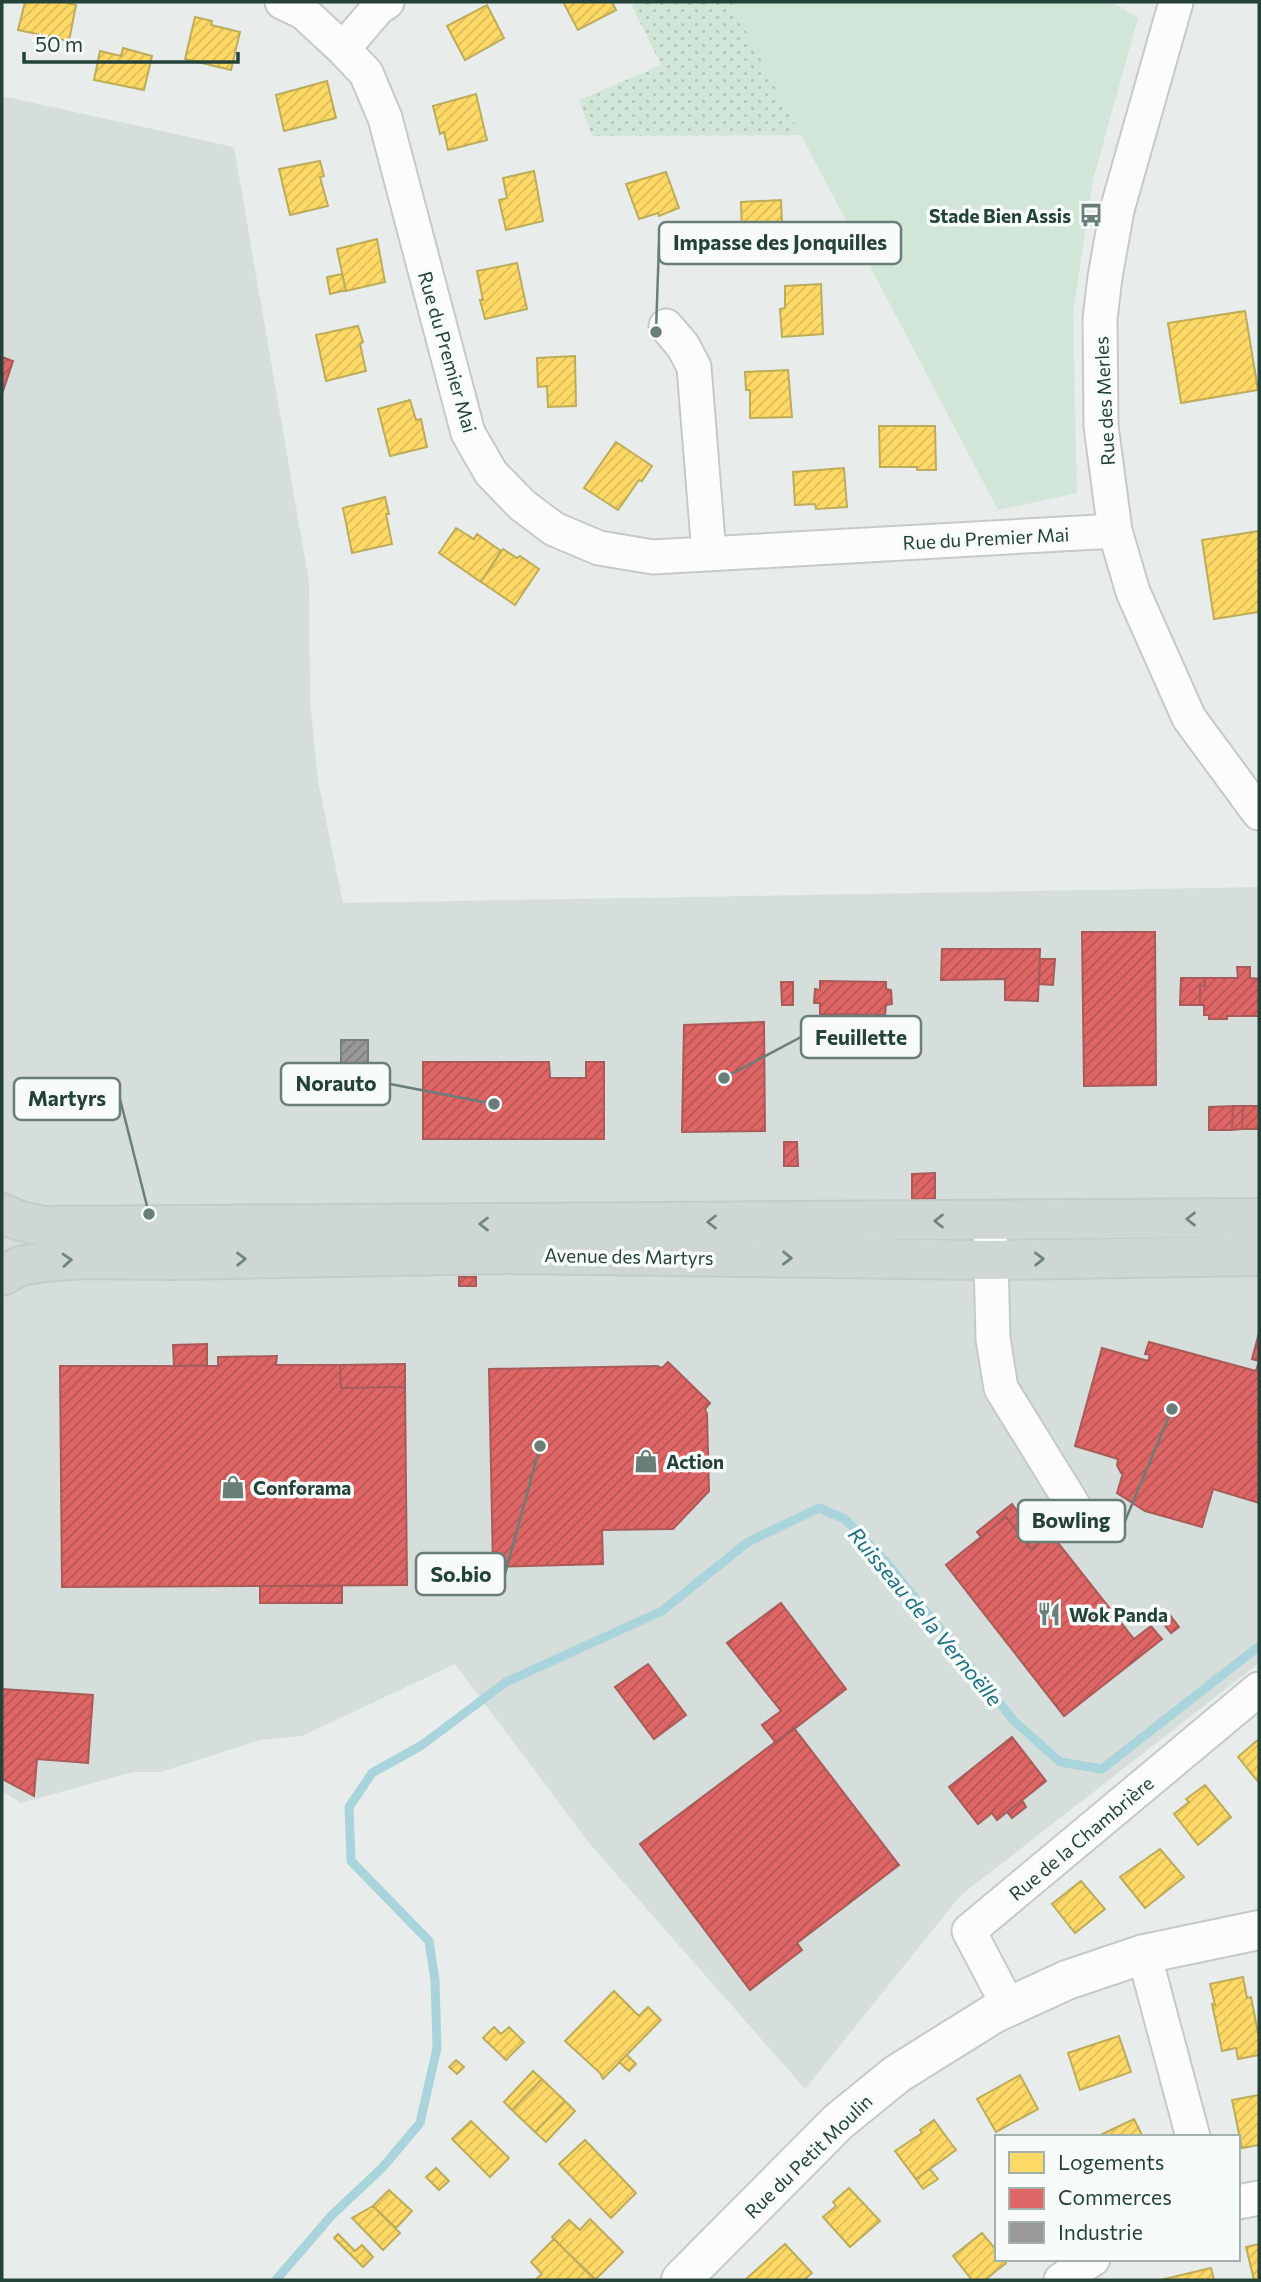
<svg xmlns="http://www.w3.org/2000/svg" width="1261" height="2282" font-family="Commissioner,sans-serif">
  <defs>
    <pattern id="grass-dots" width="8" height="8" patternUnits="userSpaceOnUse" patternTransform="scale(1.75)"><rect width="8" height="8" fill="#d1e6d8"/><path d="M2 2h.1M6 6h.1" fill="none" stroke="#b3c6ba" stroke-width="1.8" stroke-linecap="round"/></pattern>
    <pattern id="homes-hatch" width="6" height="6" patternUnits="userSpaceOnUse" patternTransform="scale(1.75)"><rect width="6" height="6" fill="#ffd966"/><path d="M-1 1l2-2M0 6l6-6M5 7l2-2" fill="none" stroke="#dabb59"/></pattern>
    <pattern id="shops-hatch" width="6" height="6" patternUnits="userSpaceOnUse" patternTransform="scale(1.75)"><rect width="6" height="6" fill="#e06666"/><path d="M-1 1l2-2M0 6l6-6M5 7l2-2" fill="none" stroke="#b55655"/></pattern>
    <pattern id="industry-hatch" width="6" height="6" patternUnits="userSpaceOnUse" patternTransform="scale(1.75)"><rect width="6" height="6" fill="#999"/><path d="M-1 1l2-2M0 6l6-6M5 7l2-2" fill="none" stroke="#7d7e7e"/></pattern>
  </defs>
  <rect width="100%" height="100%" fill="#e8edeb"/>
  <path fill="#d6dedb" d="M2,96L234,147L309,582L310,701L318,781L343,903L1259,887V1663L960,1896L805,2089L589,1843L455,1664L302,1736L260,1740L161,1772H133L21,1803L2,1791Z"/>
  <path fill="url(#grass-dots)" d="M639,2H731L801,135L592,136L579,100L661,65L632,6Z"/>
  <path fill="#d1e6d8" d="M731,2H1112L1138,18L1093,180L1073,313L1077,493L998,510Z"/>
  <path fill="url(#homes-hatch)" stroke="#bdac59" stroke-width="2" d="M25,2H64L76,5L69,41L18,30Z
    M563,2H612L616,10L578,30Z
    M487,5L504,38L465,60L447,26Z
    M195,17L212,21L211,25L240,32L231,70L185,59Z
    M123,48L152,56L144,90L94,80L100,51L121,56Z
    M327,81L336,118L284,131L276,95Z
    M476,94L487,140L448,150L444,132L440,134L433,106Z
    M320,161L324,176L320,177L328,206L290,215L279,169Z
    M534,171L543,221L506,230L499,200L507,198L503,178Z
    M666,172L679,208L659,216L658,213L639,219L626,184Z
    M781,200L783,247L739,249L738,231H742L741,202Z
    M377,239L385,282L346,291L337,249Z
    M517,263L527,309L485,319L480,300H483L477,271Z
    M342,274L346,290L330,294L327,277Z
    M821,284L823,334L782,337L780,309L785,308V286Z
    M1245,311L1258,390L1181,403L1168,323Z
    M358,326L363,342L360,344L366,371L326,381L316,335Z
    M575,356L576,406L548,407L547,386L538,387L537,358Z
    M788,370L792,417L750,418V390H746L745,372Z
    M410,400L416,420L421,419L427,447L390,456L378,409Z
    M879,426H935L936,470H917V467H880Z
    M616,442L652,466L642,481L639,480L618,510L584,488Z
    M844,468L847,507L816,509L815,504L795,505L793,472Z
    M385,497L389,514H386L392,544L352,553L343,508Z
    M456,528L474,539L477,534L501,551L481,582L439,553Z
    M1259,531V612L1214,619L1202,540Z
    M503,549L517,558L520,556L539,569L515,605L481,582Z
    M1259,1739V1783L1238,1757Z
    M1205,1785L1231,1817L1198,1845L1174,1814L1189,1802L1186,1799Z
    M1160,1849L1184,1877L1145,1908L1120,1877Z
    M1081,1881L1105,1909L1075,1933L1052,1904Z
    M1243,1977L1247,1998L1251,1997L1259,2038V2055L1238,2059L1236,2048L1222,2051L1212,2004L1215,2005L1210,1984Z
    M614,1991L639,2016L648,2007L661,2020L603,2079L600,2073L565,2041Z
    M494,2027L501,2034L509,2027L524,2042L506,2060L483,2038Z
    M1119,2036L1131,2072L1080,2090L1068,2053Z
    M627,2055L636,2064L629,2071L619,2062Z
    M456,2060L464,2067L457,2074L449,2067Z
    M533,2071L542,2079L512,2110L504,2102Z
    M1020,2075L1038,2109L996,2132L977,2099Z
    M542,2079L565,2101L535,2132L512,2110Z
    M1259,2095V2145L1242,2148L1232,2100Z
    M565,2101L575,2111L546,2142L535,2132Z
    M1134,2119L1143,2137H1096Z
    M934,2120L956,2150L916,2179L895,2151L922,2133L920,2130Z
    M471,2121L509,2158L490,2177L452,2139Z
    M585,2140L636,2193L611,2218L559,2164Z
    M436,2168L449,2181L439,2190L426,2177Z
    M930,2169L938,2179L923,2189L916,2179Z
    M849,2188L880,2221L850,2247L823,2217L836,2206L833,2202Z
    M389,2190L412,2211L396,2228L373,2206Z
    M373,2206L400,2233L383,2250L352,2218Z
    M590,2219L623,2252L595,2280L552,2237L569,2220L580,2230Z
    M982,2233L997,2251V2259H1004L1006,2263L985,2280H972L953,2256Z
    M338,2234L355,2251L362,2245L373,2257L363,2267L334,2238Z
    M554,2239L565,2250L596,2280H535L542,2274L531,2262Z
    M785,2244L812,2273L804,2280H745Z
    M1259,2244V2280H1254L1246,2247Z
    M1211,2268L1214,2280H1165L1164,2279Z"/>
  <path fill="url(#shops-hatch)" stroke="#a85b59" stroke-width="2" d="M2,357L13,361L2,394Z
    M1082,932H1155L1156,1085L1084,1086Z
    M942,949H1040L1038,1001L1005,1000V979L941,980Z
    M1040,959H1055L1053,985L1039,984Z
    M1237,967H1250V978L1259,979V1016H1227V1019H1209V1015H1204V1005H1200V985L1205,986V978H1238Z
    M1181,978H1205V986L1200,985V1005H1180Z
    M820,981L886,982V989L891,990L892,1004L886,1005L885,1015L820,1014V1003H814L815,989L820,990Z
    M781,982H793V1005H782Z
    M764,1022L765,1131L682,1132L684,1025Z
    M423,1062H549L550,1078H586V1062H604V1139H423Z
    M1233,1106L1232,1130H1209V1107Z
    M1233,1106H1243L1242,1129L1232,1130Z
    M1243,1106H1259V1129H1242Z
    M784,1142H797L798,1166H784Z
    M935,1173V1199H912V1174Z
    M459,1277H476V1286H459Z
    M1259,1333V1503L1213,1489L1202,1527L1145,1511L1117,1493L1123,1473H1121L1117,1465L1118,1459L1075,1446L1102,1348L1148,1361L1150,1355L1145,1354L1149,1342L1256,1371L1259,1361L1252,1359Z
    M207,1344V1365L174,1366L173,1345Z
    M277,1356L276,1365H340L341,1388L405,1387L407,1585L62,1587L60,1366H218V1357Z
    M668,1362L710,1403L705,1409L707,1414L709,1491L673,1529L602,1530L603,1564L493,1567L489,1369L657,1366L662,1368Z
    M405,1364V1387L341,1388L340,1365Z
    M1012,1504L1041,1542L1031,1549L1006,1517L981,1537L977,1532Z
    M1006,1517L1031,1549L1051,1534L1134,1639L1151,1626L1162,1639L1064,1716L946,1565Z
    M260,1586H342V1603H260Z
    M781,1603L846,1689L776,1743L762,1725L781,1711L727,1643Z
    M1167,1611L1179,1627L1171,1633L1159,1618Z
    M648,1664L686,1715L654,1739L615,1687Z
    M2,1689L93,1695L88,1763L37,1759L34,1796L2,1779Z
    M794,1728L899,1865L797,1943L802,1950L750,1990L640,1844Z
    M1012,1737L1046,1781L997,1820L992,1813L978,1824L949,1787Z
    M1022,1800L1026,1807L1012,1818L1007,1812Z"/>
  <path fill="url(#industry-hatch)" stroke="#767f7c" stroke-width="2" d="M341,1040H368V1105H341Z"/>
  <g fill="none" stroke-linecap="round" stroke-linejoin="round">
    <path stroke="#a9d4db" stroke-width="9" d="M276,2280L332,2215L382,2168L420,2123L437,2048L435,1980L429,1941L351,1861L349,1807L372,1773L422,1745L506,1682L662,1611L748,1542L819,1508L845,1519L886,1562L1014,1721L1060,1762L1102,1769L1259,1646"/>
    <g stroke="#c5cac8" stroke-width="37">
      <path id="minor" d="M282,2L303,12L343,49L366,73L385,118L468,433L491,473L522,505L554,529L599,548L653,557L1115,531
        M1176,2L1117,210L1105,277L1100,319L1101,426L1115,531L1133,592L1189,718L1259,813
        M343,49L378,8L387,2
        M666,326L683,346L694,367L709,554
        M990,1220L993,1339L1001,1388L1081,1518
        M1144,1954L1193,2137
        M1009,2007L969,1931L1259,1689
        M1238,2202L1259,2198
        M1061,2280L1093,2259"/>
    </g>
    <g stroke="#c5cac8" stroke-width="42">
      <path id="tertiary" d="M681,2280L838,2122L897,2074L993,2014L1067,1980L1144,1954L1259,1930"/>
    </g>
    <g stroke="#c3ccc9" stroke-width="42">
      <path id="primary" d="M2,1213L20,1221L45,1226L1259,1218
        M2,1276L20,1266L43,1262L84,1259L173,1260L505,1254L991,1260L1259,1256"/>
    </g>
    <use href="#minor" stroke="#fcfcfc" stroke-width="33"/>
    <use href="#tertiary" stroke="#fcfcfc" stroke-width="38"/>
    <use href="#primary" stroke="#cfd7d5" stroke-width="38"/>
  </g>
  <defs><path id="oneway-chevron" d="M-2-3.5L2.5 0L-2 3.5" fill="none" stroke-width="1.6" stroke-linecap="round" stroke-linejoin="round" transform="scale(1.75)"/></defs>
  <g stroke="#718580">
    <use href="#oneway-chevron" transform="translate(1191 1219) rotate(180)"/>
    <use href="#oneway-chevron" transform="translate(939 1221) rotate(180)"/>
    <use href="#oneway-chevron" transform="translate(712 1222) rotate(180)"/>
    <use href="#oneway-chevron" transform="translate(484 1224) rotate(180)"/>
    <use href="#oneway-chevron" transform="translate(787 1258) rotate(1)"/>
    <use href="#oneway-chevron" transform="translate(241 1259) rotate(-1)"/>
    <use href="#oneway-chevron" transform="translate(1039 1259) rotate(-1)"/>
    <use href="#oneway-chevron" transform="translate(67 1260) rotate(-4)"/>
  </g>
  <defs>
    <g id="bus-bare" transform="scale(1.89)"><path d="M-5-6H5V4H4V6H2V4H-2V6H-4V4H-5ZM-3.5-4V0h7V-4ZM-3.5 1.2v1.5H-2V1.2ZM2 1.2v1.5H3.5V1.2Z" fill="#697e78" stroke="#f7fbf9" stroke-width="2.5" paint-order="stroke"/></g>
    <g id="shop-bare" transform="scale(1.89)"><path d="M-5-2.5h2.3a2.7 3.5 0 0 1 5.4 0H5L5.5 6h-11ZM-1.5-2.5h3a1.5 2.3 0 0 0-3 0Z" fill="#697e78" stroke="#f7fbf9" stroke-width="2.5" paint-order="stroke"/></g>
    <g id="restaurant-bare" transform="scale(1.89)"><path d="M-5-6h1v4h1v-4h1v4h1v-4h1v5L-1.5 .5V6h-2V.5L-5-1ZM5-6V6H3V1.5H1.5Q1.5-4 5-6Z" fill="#697e78" stroke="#f7fbf9" stroke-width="2.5" paint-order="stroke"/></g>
  </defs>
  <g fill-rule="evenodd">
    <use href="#bus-bare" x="1091" y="215"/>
    <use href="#shop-bare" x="646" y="1461"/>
    <use href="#shop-bare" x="233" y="1487"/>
    <use href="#restaurant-bare" x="1049" y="1614"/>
  </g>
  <g text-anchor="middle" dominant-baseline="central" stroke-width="7" stroke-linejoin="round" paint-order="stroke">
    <g font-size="19" font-weight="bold" fill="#24423a" stroke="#f7fbf9" text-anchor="start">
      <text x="1071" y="215" text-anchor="end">Stade Bien Assis</text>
      <text x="666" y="1461">Action</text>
      <text x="253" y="1487">Conforama</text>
      <text x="1069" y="1614">Wok Panda</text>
    </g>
    <g font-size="19" fill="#24423a" stroke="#f7fbf9">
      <text transform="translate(448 352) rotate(74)">Rue du Premier Mai</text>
      <text transform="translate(1104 401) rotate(-93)">Rue des Merles</text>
      <text transform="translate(986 538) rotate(-3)">Rue du Premier Mai</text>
      <text transform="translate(629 1256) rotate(1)">Avenue des Martyrs</text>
      <text transform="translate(1081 1838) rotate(-40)">Rue de la Chambrière</text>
      <text transform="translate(808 2156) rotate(-44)">Rue du Petit Moulin</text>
    </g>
    <g font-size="21" font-style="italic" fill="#1c6f80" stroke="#f7fbf9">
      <text transform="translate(926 1616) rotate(50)">Ruisseau de la Vernoëlle</text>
    </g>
  </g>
  <path fill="none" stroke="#697e78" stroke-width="2.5" d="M656 332L659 243M724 1078L801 1037M494 1104L390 1084M149 1214L120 1099M1172 1409L1125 1521M540 1446L505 1574"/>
  <g fill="#697e78" stroke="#f7fbf9" stroke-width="2.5">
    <circle cx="656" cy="332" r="7"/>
    <circle cx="724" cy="1078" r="7"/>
    <circle cx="494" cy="1104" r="7"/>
    <circle cx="149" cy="1214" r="7"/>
    <circle cx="1172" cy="1409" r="7"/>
    <circle cx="540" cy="1446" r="7"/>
  </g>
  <g fill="#f7fbf9" stroke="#697e78" stroke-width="2.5">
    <rect x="659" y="222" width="242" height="42" rx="7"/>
    <rect x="801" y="1016" width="120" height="42" rx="7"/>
    <rect x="281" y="1063" width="109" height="42" rx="7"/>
    <rect x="14" y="1078" width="106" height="42" rx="7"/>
    <rect x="1018" y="1500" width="107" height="42" rx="7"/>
    <rect x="416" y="1553" width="89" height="42" rx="7"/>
  </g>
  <g font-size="21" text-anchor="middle" font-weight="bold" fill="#24423a">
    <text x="780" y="250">Impasse des Jonquilles</text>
    <text x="861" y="1045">Feuillette</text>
    <text x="336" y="1091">Norauto</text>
    <text x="67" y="1106">Martyrs</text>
    <text x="1071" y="1528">Bowling</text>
    <text x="461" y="1582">So.bio</text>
  </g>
  <rect width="1261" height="2282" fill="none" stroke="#24423a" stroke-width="7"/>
  <rect x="995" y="2135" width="245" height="126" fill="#f7fbf9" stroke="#a3b1ad" stroke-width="2"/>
  <rect x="1009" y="2152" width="35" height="21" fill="#ffd966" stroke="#a3b1ad" stroke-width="2"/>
  <text x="1058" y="2170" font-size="21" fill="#24423a">Logements</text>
  <rect x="1009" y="2188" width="35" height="21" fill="#e06666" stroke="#a3b1ad" stroke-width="2"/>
  <text x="1058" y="2205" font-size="21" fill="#24423a">Commerces</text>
  <rect x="1009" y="2222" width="35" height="21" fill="#999999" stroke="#a3b1ad" stroke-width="2"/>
  <text x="1058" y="2240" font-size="21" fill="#24423a">Industrie</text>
  <path d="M24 52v10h214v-10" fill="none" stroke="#24423a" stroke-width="3.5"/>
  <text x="35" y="52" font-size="21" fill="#24423a" stroke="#f7fbf9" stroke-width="5" paint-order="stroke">50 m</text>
</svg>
